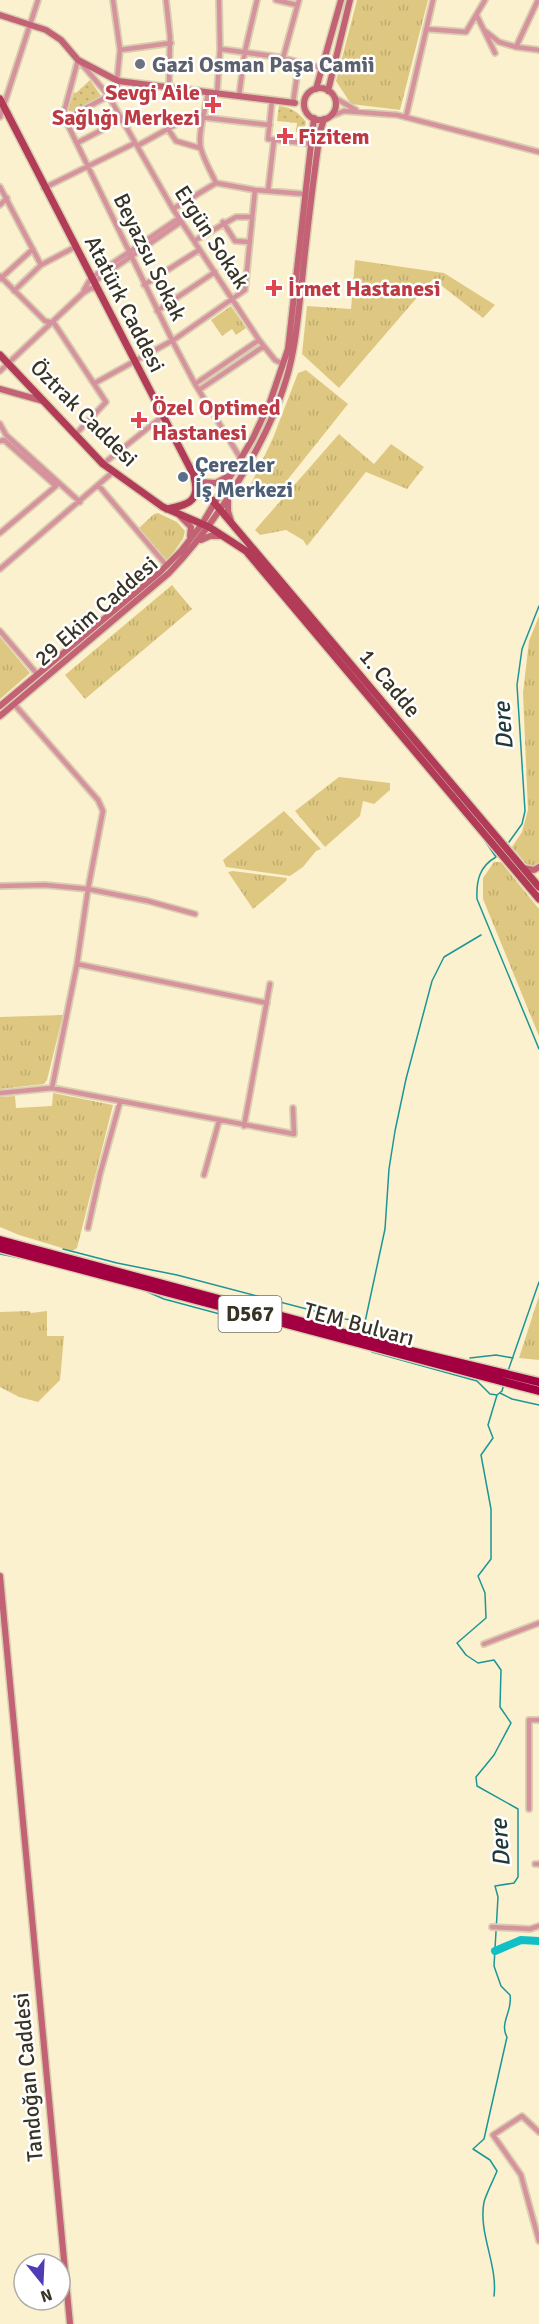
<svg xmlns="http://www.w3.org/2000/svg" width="539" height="2324" font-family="Signika,sans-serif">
  <defs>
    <pattern id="grass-tufts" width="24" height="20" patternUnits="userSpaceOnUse" patternTransform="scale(1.5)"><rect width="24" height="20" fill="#dec881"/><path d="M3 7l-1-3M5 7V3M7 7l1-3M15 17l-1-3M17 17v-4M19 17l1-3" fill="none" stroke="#bfac6f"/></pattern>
    <pattern id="park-dots" width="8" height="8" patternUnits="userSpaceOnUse" patternTransform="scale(1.5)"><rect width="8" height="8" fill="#dec881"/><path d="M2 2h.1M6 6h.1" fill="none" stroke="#bfac6f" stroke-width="1.8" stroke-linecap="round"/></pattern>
  </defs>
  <rect width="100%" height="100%" fill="#fcf1cf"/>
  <path fill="url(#grass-tufts)" d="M357,0H428L400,110L351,104L336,81Z
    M355,260L444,273L495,305L483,318L433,279L339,388L302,354L307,306L351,309Z
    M231,306L246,328L236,335L232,329L222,336L211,320Z
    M306,370L348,404L281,488L269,495L259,492L251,484L273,438L298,373Z
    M339,434L374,464L391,444L424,467L407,489L366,472L307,546L303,540L286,530L260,535L255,530Z
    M158,513L177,522L185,531L183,539L167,561L139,528L154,514Z
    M172,585L192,609L85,699L65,675Z
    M539,616V862L535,866H528L512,847L522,832L528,810L523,693L529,641Z
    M0,637L30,673L0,699Z
    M339,777L390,783V790L374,804L363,801L360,816L325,847L295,811Z
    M284,811L321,849L316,851L303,867L290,876L226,867L223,860Z
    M494,862H501L539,909V1036L483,899V878Z
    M233,871L287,878L286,881L253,909L228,872Z
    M63,1015L47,1080L44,1084L0,1089V1017Z
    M53,1093L113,1105L77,1248L72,1251L19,1235L0,1227V1097L15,1096L16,1108L52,1106Z
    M539,1296V1360L519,1358Z
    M29,1311L31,1313L47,1311V1336H64L60,1380L38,1402L19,1397L0,1387V1312Z"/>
  <path fill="url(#park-dots)" d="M90,80L101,96L71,113L68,110L74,92L76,93Z
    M279,106C291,108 298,111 306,122L304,133L296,132L297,123L277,121Z"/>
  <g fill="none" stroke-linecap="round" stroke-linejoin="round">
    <path stroke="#1c9696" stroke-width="1.5" d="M481,835L496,857C480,866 476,880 477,899L539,1049
      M509,842L522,824L525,811L517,685L522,649L539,606
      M63,1249L117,1263L177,1275L345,1319L365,1322L385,1229L389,1169L395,1131L406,1079L432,981L444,957L481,935
      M0,1254L25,1259
      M143,1290L164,1299L268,1327
      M372,1352L477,1381L490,1394L497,1395
      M470,1358L496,1355L513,1358
      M508,1371L539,1282
      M500,1393L512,1399L539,1405
      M494,2296C498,2265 478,2233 484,2202C487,2192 493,2181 497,2171L490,2160L473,2149L484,2139L507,2037C499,2023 513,2011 510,1995L501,1986L494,1966L498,1897L495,1886L514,1883L518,1877V1809L477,1786L476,1777L494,1755L511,1723L500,1707L501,1670L494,1660L478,1663L466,1655L457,1643L486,1618L485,1593L478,1576L491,1559V1509L481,1455L493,1438L488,1425L497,1395L502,1391L504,1384"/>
    <path stroke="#11c0c6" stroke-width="8" d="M495,1951L521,1940L539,1941"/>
    <g stroke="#d9cfb0" stroke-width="8">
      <path id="street" d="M113,0L120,50L117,80
        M166,0L170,37L169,88
        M276,0L297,5
        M477,16L495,53
        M426,29L466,32L485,0
        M484,30L499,42L516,47L538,0
        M516,47L539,50
        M220,49L279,57L321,68
        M120,50L171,43
        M283,58L299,0
        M78,60L64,112L65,119L174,344L195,384L241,459
        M80,62L108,95L173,209L259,340L275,360L283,364
        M208,93C206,108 197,135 201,149C204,160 211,172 216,183
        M217,94L220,49L219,0
        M239,96L245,51L257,0
        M335,98L356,110
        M272,100L268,139L311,144
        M293,103L299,62
        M0,117L38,0
        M329,117L344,111L397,115L539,152
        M406,117L433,0
        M65,119L114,93L117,90L118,81
        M168,129L176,141L200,148
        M77,143L121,120
        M137,146L191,116L270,125
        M0,187L41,265
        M44,188L135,143
        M268,191L274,140
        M0,205L7,198
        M173,209L216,183L255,190L305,194
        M223,222L235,241L250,242
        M194,241L236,217H252
        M0,276L45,321L54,323L106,402L75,435
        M0,279L33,249
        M94,282L181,222
        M144,285L199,250
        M84,290L91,278L179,218
        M14,291L41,265L75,247
        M157,311L215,272
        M0,371L83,293L91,288L97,289
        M95,383L175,339L245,290L255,190
        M195,384L259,340
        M199,390L264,346
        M0,424L6,435L80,502
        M0,441L4,440L56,486L0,533
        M103,464L163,416
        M99,486L167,566
        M0,569L113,472
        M0,631L38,675
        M14,704L98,800L103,811L88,889L77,964
        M0,886L45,885L88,889L148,901L195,914
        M52,1088L77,964L267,1003
        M0,1093L52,1088L294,1134L293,1108
        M244,1126L270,984
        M204,1175L219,1121
        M88,1228L100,1174L120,1102
        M484,1644L539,1623
        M529,1809V1720H539
        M535,1864H539
        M492,1927L530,1929L539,1926
        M539,2132L522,2116L493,2135L521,2175L539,2241"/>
    </g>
    <g stroke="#d9cfb0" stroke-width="9">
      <path id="secondary" d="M0,15L46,30L61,40L78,60L118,81L295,103
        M304 104a16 16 0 1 1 32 0a16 16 0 1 1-32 0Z
        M316,89L341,0
        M328,91L350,0
        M0,389L43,401
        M199,482L216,483L229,476
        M228,498V511L231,521
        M180,516L191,527L190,536
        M201,540L210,536H223
        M0,706L159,573L181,551L202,524L253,438L270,402L288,349L314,118
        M0,716L169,573C215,525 267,444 286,380C296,348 298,314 302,281C307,231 313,182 320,132L324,119
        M523,868L534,870L539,867
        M0,1576L70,2324"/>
    </g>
    <g stroke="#d9cfb0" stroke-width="10">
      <path id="primary" d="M0,99L191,470L206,493L539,887
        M0,355L103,464L163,507L209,527L246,551L539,899
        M167,509C187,505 201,502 194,477"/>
    </g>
    <g stroke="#d9cfb0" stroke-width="11">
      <path id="highway" d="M0,1240L411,1351L539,1382
        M0,1248L539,1391"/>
    </g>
    <use href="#street" stroke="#d6939d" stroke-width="4.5"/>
    <use href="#secondary" stroke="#c36274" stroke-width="6"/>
    <use href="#primary" stroke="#b23b58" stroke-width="7"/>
    <use href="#highway" stroke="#a20040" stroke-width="8"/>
  </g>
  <circle fill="#6b7280" stroke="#fff" stroke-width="2" cx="140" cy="64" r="6"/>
  <g fill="#e0444e" stroke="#fff" stroke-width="2">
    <path d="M210 96h6v6h6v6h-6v6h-6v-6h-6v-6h6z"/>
    <path d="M282 127h6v6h6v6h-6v6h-6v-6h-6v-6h6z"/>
    <path d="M271 279h6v6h6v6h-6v6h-6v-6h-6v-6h6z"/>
    <path d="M136 411h6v6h6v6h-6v6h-6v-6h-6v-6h6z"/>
  </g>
  <circle fill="#5c6f8a" stroke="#fff" stroke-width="2" cx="183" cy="477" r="6"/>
  <g text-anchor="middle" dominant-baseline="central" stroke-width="5" stroke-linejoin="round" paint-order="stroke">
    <rect fill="#fff" stroke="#737066" stroke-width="1.5" x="218.5" y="1296" width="63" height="36" rx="4.5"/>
    <g font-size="21" font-weight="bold" fill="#373325">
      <text x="250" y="1314">D567</text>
    </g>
    <g font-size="22" font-weight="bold" fill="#5b616d" stroke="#fff" text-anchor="start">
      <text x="152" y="64">Gazi Osman Paşa Camii</text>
    </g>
    <g font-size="22" font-weight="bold" fill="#be3a42" stroke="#fff" text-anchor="start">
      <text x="200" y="92" text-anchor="end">Sevgi Aile<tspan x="200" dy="25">Sağlığı Merkezi</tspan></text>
      <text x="298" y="136">Fizitem</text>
      <text x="288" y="288">İrmet Hastanesi</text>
      <text x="152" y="407">Özel Optimed<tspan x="152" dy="25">Hastanesi</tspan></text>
    </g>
    <g font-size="22" fill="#373325" stroke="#fff">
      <text transform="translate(212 237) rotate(57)">Ergün Sokak</text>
      <text transform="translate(150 257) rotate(64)">Beyazsu Sokak</text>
      <text transform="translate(125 304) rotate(63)">Atatürk Caddesi</text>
      <text transform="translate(84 413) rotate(45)">Öztrak Caddesi</text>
      <text transform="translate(96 611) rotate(-41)">29 Ekim Caddesi</text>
      <text transform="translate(390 683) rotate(50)">1. Cadde</text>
      <text transform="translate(359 1324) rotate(15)">TEM Bulvarı</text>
      <text transform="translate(28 2077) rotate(-95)">Tandoğan Caddesi</text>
    </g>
    <g font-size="22" font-weight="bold" fill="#4e5e75" stroke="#fff" text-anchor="start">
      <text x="195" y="464">Çerezler<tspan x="195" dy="25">İş Merkezi</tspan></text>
    </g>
    <g font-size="24" font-style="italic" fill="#1f3839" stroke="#fff">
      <text transform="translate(503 726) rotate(-94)">Dere</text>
      <text transform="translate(500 1843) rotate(-94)">Dere</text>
    </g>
  </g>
  <g transform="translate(42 2282) rotate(162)"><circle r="28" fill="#ffffff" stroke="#afada8" stroke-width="1.5"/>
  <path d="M0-4.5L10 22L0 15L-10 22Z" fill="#4e3db4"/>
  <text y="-9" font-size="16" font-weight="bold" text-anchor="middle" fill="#373325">N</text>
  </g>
</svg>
